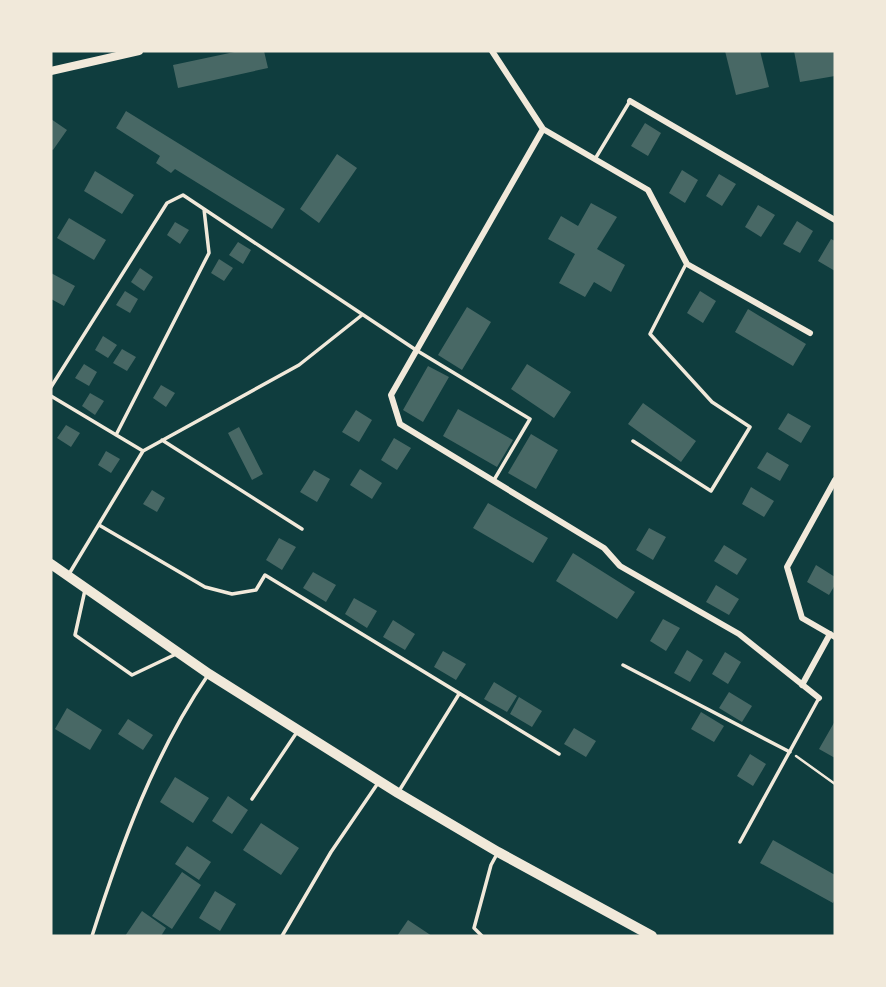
<svg xmlns="http://www.w3.org/2000/svg" width="886" height="987" font-family="Lora,serif">
  <rect width="100%" height="100%" fill="#0f3d3e"/>
  <path fill="#486865" d="M239,51H264L268,68L178,88L173,65Z
    M725,51H760L769,87L736,95Z
    M794,51H835V76L800,82Z
    M126,111L285,209L272,229L175,169L171,173L156,163L160,156L116,128Z
    M51,119L67,130L53,150L51,149Z
    M645,123L661,133L648,156L631,146Z
    M337,154L357,168L319,223L300,209Z
    M682,170L698,180L685,203L669,193Z
    M95,171L134,195L122,214L84,191Z
    M719,174L736,184L722,206L706,196Z
    M591,203L617,217L597,249L625,265L611,292L594,282L585,297L559,283L575,254L548,239L561,216L578,226Z
    M758,205L775,215L761,237L745,227Z
    M69,218L106,240L94,260L57,238Z
    M797,221L813,231L800,253L783,244Z
    M175,222L189,230L180,244L167,235Z
    M831,239L835,241V271L818,261Z
    M238,242L251,250L243,264L229,255Z
    M219,259L233,268L224,281L211,273Z
    M140,268L153,277L144,291L131,282Z
    M51,273L75,286L64,306L51,299Z
    M125,291L138,299L130,313L116,305Z
    M700,291L716,301L703,323L687,313Z
    M467,307L491,322L462,370L438,355Z
    M748,309L806,344L793,366L735,332Z
    M103,336L117,345L108,358L95,350Z
    M122,349L136,357L127,371L113,363Z
    M84,364L97,372L89,386L75,378Z
    M527,364L571,392L554,418L511,389Z
    M428,366L449,377L423,422L403,410Z
    M161,385L175,393L166,407L153,398Z
    M90,393L104,401L95,415L82,406Z
    M643,403L696,441L681,462L628,424Z
    M458,409L513,440L497,467L443,436Z
    M356,410L372,420L359,442L342,432Z
    M788,413L811,426L801,443L778,429Z
    M66,425L80,433L71,447L57,438Z
    M239,427L263,474L252,480L228,433Z
    M531,434L558,450L536,489L508,473Z
    M394,438L411,448L397,470L381,460Z
    M106,451L120,459L111,473L98,465Z
    M767,452L789,465L780,481L757,468Z
    M360,469L382,483L372,499L350,485Z
    M314,470L330,479L317,502L300,492Z
    M751,487L774,501L764,517L742,504Z
    M152,490L165,498L157,512L143,504Z
    M488,503L548,538L533,563L473,528Z
    M649,528L666,537L653,560L636,550Z
    M279,538L296,547L282,570L266,560Z
    M724,545L747,559L737,575L714,561Z
    M573,553L635,592L617,619L556,581Z
    M816,565L835,577V585L829,595L807,582Z
    M313,572L336,585L326,602L303,588Z
    M716,585L739,599L729,615L706,602Z
    M354,598L377,611L367,628L345,614Z
    M663,619L680,628L666,651L650,641Z
    M393,620L415,634L405,650L383,637Z
    M687,650L703,660L690,682L674,673Z
    M443,651L466,664L456,680L434,667Z
    M725,652L741,662L728,684L712,674Z
    M494,682L517,696L507,712L484,699Z
    M729,692L752,706L742,722L719,708Z
    M519,697L542,711L532,727L510,714Z
    M67,708L102,730L90,750L55,729Z
    M701,712L724,726L714,742L691,729Z
    M128,719L153,735L143,750L118,734Z
    M835,721V758L819,749Z
    M574,728L596,741L586,757L564,744Z
    M750,754L766,764L753,786L737,776Z
    M175,777L209,798L193,823L160,802Z
    M228,796L248,810L232,834L212,821Z
    M261,823L299,848L281,875L243,850Z
    M773,840L835,875V899L833,903L760,863Z
    M187,846L211,862L199,880L175,864Z
    M182,872L201,885L172,929L152,916Z
    M215,891L236,904L220,931L199,918Z
    M142,911L166,928L161,936H125Z
    M408,920L432,936H397Z"/>
  <g fill="none" stroke-linecap="round" stroke-linejoin="round">
    <path stroke="#f1e9da" stroke-width="2.5" d="M796,756L835,784"/>
    <path stroke="#f1e9da" stroke-width="3.5" d="M595,159L630,101
      M51,387L167,203L183,195L416,350L530,419L494,480
      M51,396L143,451
      M116,435L209,253L204,209
      M162,440L302,529
      M633,441L711,491L750,427L712,402L650,334L686,264
      M99,525L205,587L232,594L256,590L265,575L559,754
      M69,574L143,451L299,365L362,315
      M85,590L75,635L132,675L174,655
      M623,665L790,752
      M399,791L459,694
      M252,799L297,732
      M740,842L819,698
      M92,936C121,845 154,754 208,675
      M282,936L331,852L378,783
      M482,936L474,928L491,865L497,854"/>
    <path stroke="#f1e9da" stroke-width="6" d="M492,51L543,129L648,190L687,264L810,333
      M630,101L835,220
      M543,129L391,395L400,424L604,548L620,566L739,634L819,698
      M835,480L787,567L802,618L835,637
      M802,685L830,634"/>
    <path stroke="#f1e9da" stroke-width="8" d="M51,71L139,51"/>
    <path stroke="#f1e9da" stroke-width="10" d="M51,564L209,674L398,793L498,852L652,936"/>
  </g>
  <rect width="886" height="987" fill="none" stroke="#f1e9da" stroke-width="105"/>
</svg>
